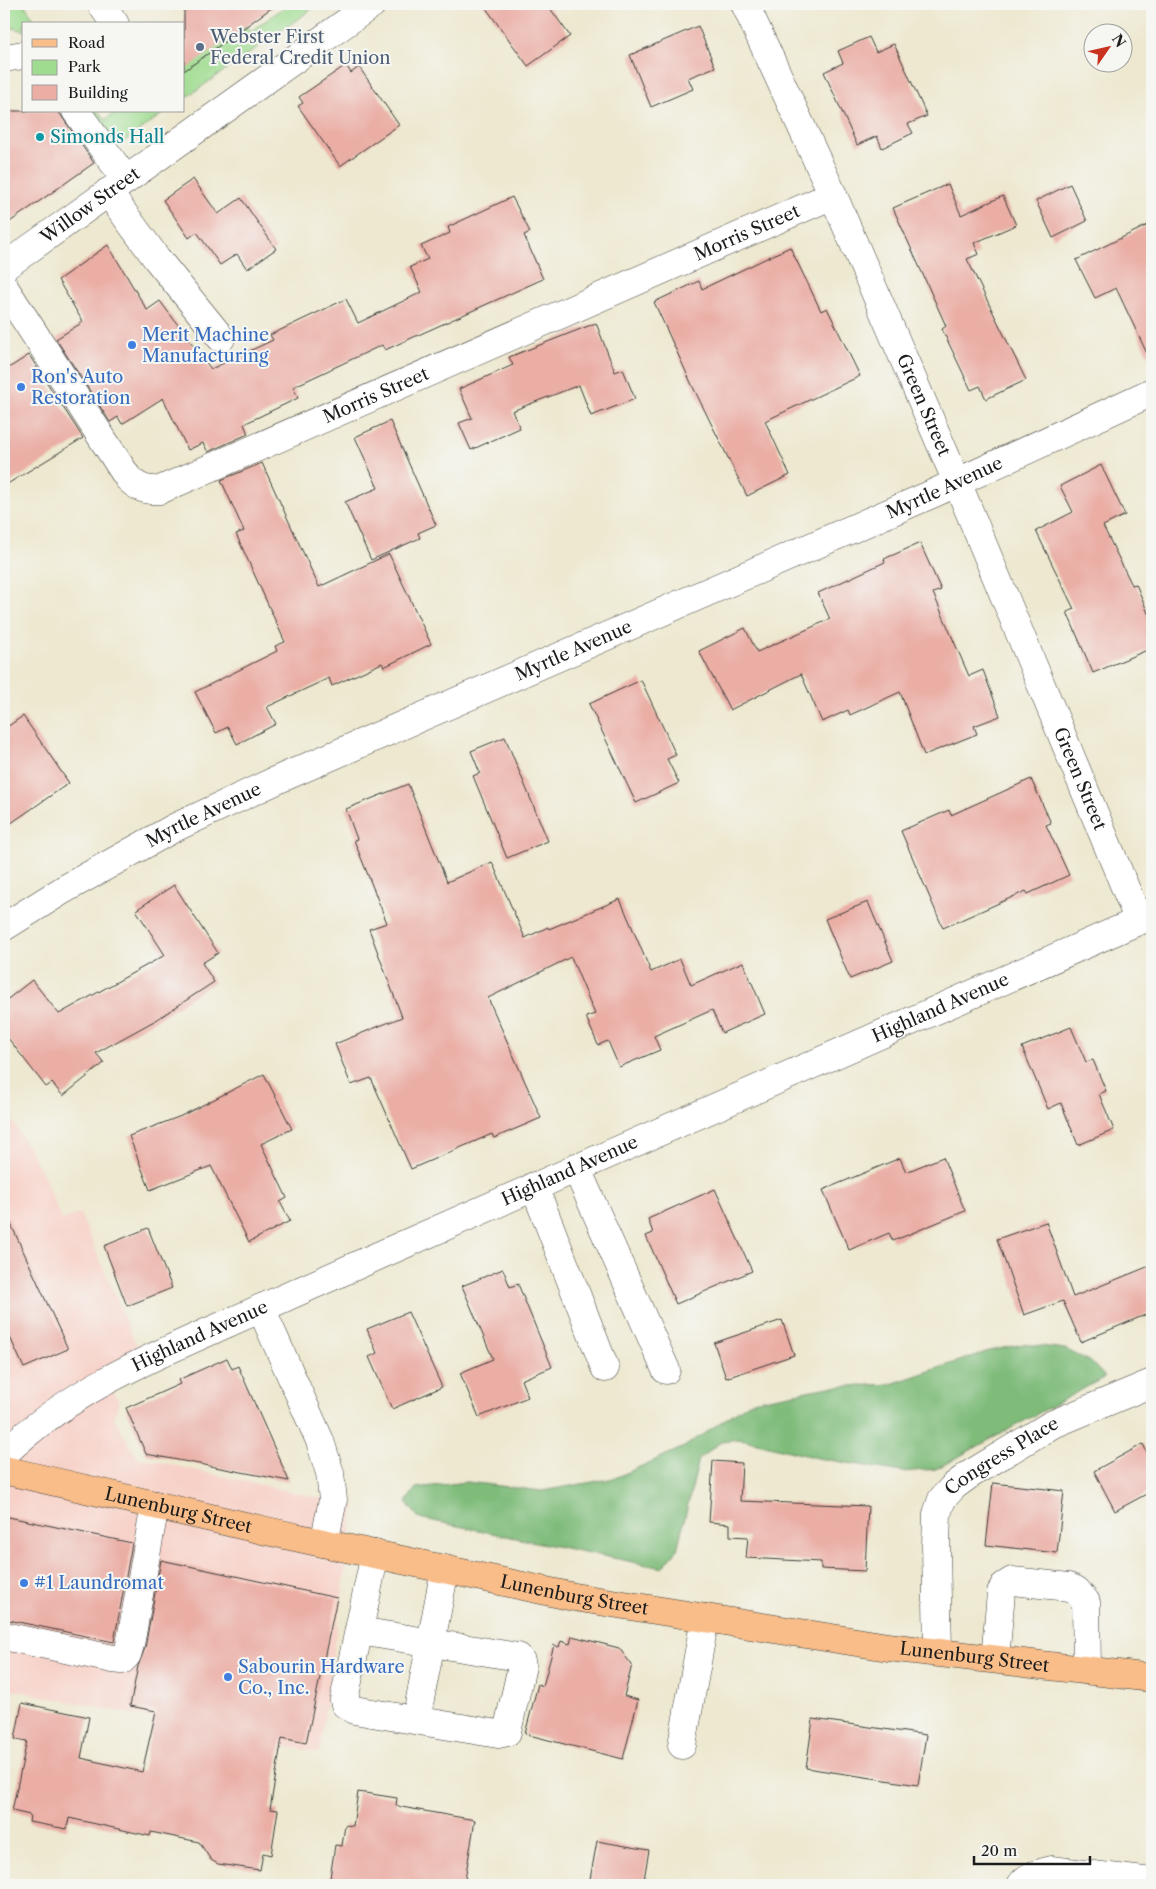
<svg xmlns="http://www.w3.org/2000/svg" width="1156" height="1889" font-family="'Libre Caslon Text',serif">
  <rect width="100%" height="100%" fill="#f6f6f2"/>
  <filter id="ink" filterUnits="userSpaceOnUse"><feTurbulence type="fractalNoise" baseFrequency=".02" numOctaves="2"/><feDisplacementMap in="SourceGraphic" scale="10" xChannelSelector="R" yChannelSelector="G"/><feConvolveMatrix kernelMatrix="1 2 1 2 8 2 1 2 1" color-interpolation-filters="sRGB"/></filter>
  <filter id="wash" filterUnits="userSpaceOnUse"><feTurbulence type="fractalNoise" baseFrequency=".0096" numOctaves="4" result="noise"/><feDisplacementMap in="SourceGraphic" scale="20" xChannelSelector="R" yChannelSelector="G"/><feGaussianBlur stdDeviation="1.12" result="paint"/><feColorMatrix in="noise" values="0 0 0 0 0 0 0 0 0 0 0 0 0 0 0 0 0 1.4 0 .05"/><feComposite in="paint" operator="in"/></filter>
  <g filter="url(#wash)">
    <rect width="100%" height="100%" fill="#ede8cf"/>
    <path fill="#f7d1c8" d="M4,1106L42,1172L62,1220L80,1213L143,1361L106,1380L119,1402L114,1418L137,1457L355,1506L319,1753L4,1688Z"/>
    <path fill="#9fdc90" stroke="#5e7c56" d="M4,4H24L37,24H24V31L10,27Z
      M289,4H319L184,99V70L246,26L250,32Z
      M91,111H98L105,120L117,111H167L116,147Z"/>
    <path fill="#7fbc7a" stroke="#4e6c4b" d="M1023,1344L1065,1349L1091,1362L1105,1377L936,1469L903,1472L817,1458L741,1439L722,1441L699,1459L677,1550L662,1568L419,1518L406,1502L416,1488L467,1482L542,1491L615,1478L684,1447L752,1401L829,1387L891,1384L989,1351Z"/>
    <g id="blocks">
      <path fill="#eaaea5" d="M184,4H277L184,71Z
        M483,4H547L570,36L528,66Z
        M698,26L715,67L688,78L693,89L651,107L630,55Z
        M869,37L876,52L894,44L927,116L908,124L913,133L882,148L877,136L857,145L824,72L843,63L838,51Z
        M346,65L351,73L359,67L399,125L340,166L298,106L303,103L299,97Z
        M4,111H58L94,163L4,226Z
        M193,179L218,214L241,198L276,249L247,269L237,254L220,265L197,232L189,238L163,200Z
        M948,184L961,215L1003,196L1016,225L974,243L979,254L967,259L1026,380L986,399L980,386L971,390L942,329L946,326L893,208Z
        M1070,184L1087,221L1053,238L1036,201Z
        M512,197L530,232L524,235L543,279L385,350L382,345L293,387L298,398L244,424L248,434L208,452L203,443L188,450L163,398L122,424L118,417L110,422L56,339L83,322L58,280L108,245L147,310L160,301L211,369L273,340L270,335L346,299L358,323L422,292L410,267L428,259L421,246L450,233L448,227Z
        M1152,223V364L1116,288L1095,298L1076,260Z
        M790,247L821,311L827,308L860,376L765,421L790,475L747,496L692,385L654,302L699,281L702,289Z
        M596,323L615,372L623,369L635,399L591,416L579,385L512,411L520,428L471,450L459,423L472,418L459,389L513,365L509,357Z
        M29,355L83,438L4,486V371Z
        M390,421L436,525L418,533L420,538L371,560L345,502L378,488L355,437Z
        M262,463L319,587L389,554L431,644L384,667L382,663L332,686L329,678L267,707L276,724L237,744L228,727L216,733L195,692L277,651L275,646L285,642L236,534L244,531L221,480Z
        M1101,465L1125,515L1103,526L1132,585L1136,584L1152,623V648L1093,673L1067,612L1074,609L1036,531L1073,512L1060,486Z
        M920,543L941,590L933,593L969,676L983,670L1000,716L974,726L977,734L924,755L900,692L850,715L848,710L822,722L801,674L730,710L699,651L745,628L757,652L830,619L818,593L885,562L884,559Z
        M641,680L676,755L667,759L679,783L636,803L589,704Z
        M23,716L69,783L4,828V729Z
        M505,737L548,841L507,858L473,776L480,773L471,751Z
        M1031,779L1051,823L1046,825L1069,875L1028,894L1026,891L943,928L901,831L949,810L951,815Z
        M408,784L447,882L492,862L525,938L548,927L549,929L620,899L651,972L680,959L691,985L743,962L765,1014L722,1033L712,1010L654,1036L660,1050L619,1067L608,1041L598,1045L586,1017L595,1014L571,957L488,998L541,1118L494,1138L492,1134L411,1169L371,1078L351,1085L335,1044L402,1017L369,929L387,923L354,840L357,839L346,809Z
        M174,885L218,953L202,963L214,982L156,1020L96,1053L104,1063L63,1096L52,1083L46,1087L4,1033V1002L32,980L59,1014L165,955L136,910Z
        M868,902L893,961L850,979L825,919Z
        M1071,1027L1086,1062L1093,1060L1106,1091L1099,1094L1114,1130L1078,1145L1061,1103L1048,1109L1022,1047Z
        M264,1074L292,1129L261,1144L287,1198L280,1202L290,1221L249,1242L211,1166L150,1190L129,1136L181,1116Z
        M943,1157L965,1211L893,1241L889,1233L849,1250L823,1190L900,1158L906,1172Z
        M715,1189L752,1271L676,1304L646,1236L653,1233L648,1219Z
        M4,1209L68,1349L24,1368L4,1324Z
        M1046,1222L1073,1297L1152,1265V1312L1081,1342L1063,1301L1024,1315L997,1239Z
        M148,1228L172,1288L127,1306L104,1246Z
        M503,1269L510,1287L518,1284L552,1367L521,1380L528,1397L479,1417L460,1373L493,1359L462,1286Z
        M408,1312L442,1387L392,1409L369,1357L377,1353L367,1329Z
        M782,1320L794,1355L726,1378L714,1343Z
        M227,1358L232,1369L238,1366L289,1481L146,1454L126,1408L180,1384L178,1380Z
        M1143,1444L1152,1463V1491L1115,1511L1094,1471Z
        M713,1461L742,1463L740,1501L868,1506L865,1571L821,1569V1562L746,1558L748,1537L730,1536V1524L709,1522Z
        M993,1483L1064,1491L1057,1553L986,1545Z
        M4,1516L132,1543L114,1642L4,1619Z
        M161,1560L337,1598L306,1743L282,1738L270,1809L278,1810L271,1855L263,1853L260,1870L218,1864L211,1860L199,1842L151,1832L150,1836L69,1818L67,1829L29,1822L30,1815L12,1811L27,1741L15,1739L22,1703L89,1717L81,1758L142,1772L156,1711L130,1706L138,1666L145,1648Z
        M572,1636L619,1648L632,1665L624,1696L638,1700L623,1759L525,1734L538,1684L543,1686L554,1645L559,1647L561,1641L570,1644Z
        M813,1719L926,1735L918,1785L806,1768Z
        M358,1792L397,1798L396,1806L475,1820L464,1885H353L354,1881L330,1878L335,1845L342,1846L345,1825L353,1826Z
        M597,1841L649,1850L643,1885H589Z"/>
    </g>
  </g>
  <g filter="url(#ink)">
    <use href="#blocks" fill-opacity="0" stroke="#3b3b37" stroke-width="1"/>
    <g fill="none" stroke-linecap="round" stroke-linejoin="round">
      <g stroke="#3b3b37" stroke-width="29">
        <g id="minor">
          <path d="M101,4L115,24"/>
          <path id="s1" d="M745,4L833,195L957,482L1139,921"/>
          <path d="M4,58L24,55"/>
          <path d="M76,111L126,180"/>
          <path d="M108,192L157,259L221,338"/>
          <path id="s2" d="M4,267L372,4"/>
          <path id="s3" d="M4,287L128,478C138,488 146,491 160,490L833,195"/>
          <path id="s4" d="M4,927L63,890L174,828L277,780L932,494L1152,392"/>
          <path d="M576,1167L666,1370"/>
          <path d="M534,1186L605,1368"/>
          <path d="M261,1308L320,1441L330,1473L333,1500L324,1543"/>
          <path id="s5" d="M4,1454C65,1395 140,1362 217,1328C271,1304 326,1279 380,1255C637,1140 895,1028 1152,915"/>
          <path d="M359,1631L518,1657L521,1661L522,1666L507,1732L498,1734L354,1710L345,1704L344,1700C354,1651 365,1603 375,1554"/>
          <path d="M4,1636L113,1659L122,1660L127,1655L130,1645L155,1505"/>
          <path id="s6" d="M938,1652L936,1547L937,1514L942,1499L954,1486L969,1475L1051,1425L1152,1383"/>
          <path d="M995,1659L1001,1593L1004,1586L1012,1581L1069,1587L1076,1590L1086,1602L1087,1670"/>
          <path d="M416,1720L445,1569"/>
          <path d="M682,1745L705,1618"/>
          <path d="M1021,1885C1027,1875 1041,1873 1051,1870L1152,1882"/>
        </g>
      </g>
      <g stroke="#3b3b37" stroke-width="29">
        <g id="major">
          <path id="s7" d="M4,1470L267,1531L574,1597L888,1647L1152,1678"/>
        </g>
      </g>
      <use href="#minor" stroke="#fff" stroke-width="28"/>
      <use href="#major" stroke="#f8bd89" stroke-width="28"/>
    </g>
  </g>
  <circle fill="#5c6f8a" stroke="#f6f6f2" stroke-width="2" cx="200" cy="47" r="5"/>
  <circle fill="#0f9aa8" stroke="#f6f6f2" stroke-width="2" cx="40" cy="137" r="5"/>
  <g fill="#3f7fe0" stroke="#f6f6f2" stroke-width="2">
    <circle cx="132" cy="345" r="5"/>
    <circle cx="21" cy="387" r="5"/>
    <circle cx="24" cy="1583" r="5"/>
    <circle cx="228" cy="1677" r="5"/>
  </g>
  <g text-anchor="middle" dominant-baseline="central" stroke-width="4" stroke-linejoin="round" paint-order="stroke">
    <g font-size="18" fill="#4e5e75" stroke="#f6f6f2" text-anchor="start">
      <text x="210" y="37">Webster First<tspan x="210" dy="21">Federal Credit Union</tspan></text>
    </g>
    <g font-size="18" fill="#0d838f" stroke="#f6f6f2" text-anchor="start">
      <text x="50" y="137">Simonds Hall</text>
    </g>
    <g font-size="18" fill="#1c1c1c" stroke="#f6f6f2">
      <text stroke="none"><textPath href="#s2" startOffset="106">Willow Street</textPath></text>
      <text stroke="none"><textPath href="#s3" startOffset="904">Morris Street</textPath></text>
      <text stroke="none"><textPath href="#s3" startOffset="499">Morris Street</textPath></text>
      <text stroke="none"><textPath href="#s1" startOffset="439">Green Street</textPath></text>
      <text stroke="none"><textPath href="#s4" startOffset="1039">Myrtle Avenue</textPath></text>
      <text stroke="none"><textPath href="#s4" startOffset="634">Myrtle Avenue</textPath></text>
      <text stroke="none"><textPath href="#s1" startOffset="844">Green Street</textPath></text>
      <text stroke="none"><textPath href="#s4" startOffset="229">Myrtle Avenue</textPath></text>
      <text stroke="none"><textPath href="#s5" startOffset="1040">Highland Avenue</textPath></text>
      <text stroke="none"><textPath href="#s5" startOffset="635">Highland Avenue</textPath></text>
      <text stroke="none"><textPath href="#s5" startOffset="230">Highland Avenue</textPath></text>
      <text stroke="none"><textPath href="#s6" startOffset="228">Congress Place</textPath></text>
      <text stroke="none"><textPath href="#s7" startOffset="179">Lunenburg Street</textPath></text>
      <text stroke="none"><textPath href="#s7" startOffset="584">Lunenburg Street</textPath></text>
      <text stroke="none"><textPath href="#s7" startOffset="989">Lunenburg Street</textPath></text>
    </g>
    <g font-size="18" fill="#366cbe" stroke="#f6f6f2" text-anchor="start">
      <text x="142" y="335">Merit Machine<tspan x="142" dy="21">Manufacturing</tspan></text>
      <text x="31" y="377">Ron's Auto<tspan x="31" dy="21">Restoration</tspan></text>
      <text x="34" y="1583">#1 Laundromat</text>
      <text x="238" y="1667">Sabourin Hardware<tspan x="238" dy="21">Co., Inc.</tspan></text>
    </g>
  </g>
  <rect width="1156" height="1889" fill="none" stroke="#f6f6f2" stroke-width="20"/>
  <rect x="22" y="22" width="162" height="90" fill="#f6f6f2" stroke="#9f9f9c"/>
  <rect x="32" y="39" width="25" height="8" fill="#f8bd89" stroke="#9f9f9c"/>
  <text x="68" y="48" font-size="15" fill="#1c1c1c">Road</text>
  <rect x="32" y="60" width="25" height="15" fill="#9fdc90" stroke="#9f9f9c"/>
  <text x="68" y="72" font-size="15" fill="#1c1c1c">Park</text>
  <rect x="32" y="85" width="25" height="15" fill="#eaaea5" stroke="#9f9f9c"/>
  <text x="68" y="98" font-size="15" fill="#1c1c1c">Building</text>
  <g transform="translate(1108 48) rotate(56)"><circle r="24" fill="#f6f6f2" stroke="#9f9f9c"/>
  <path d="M0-4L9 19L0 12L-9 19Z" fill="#c8321e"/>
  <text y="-8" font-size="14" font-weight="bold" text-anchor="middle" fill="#1c1c1c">N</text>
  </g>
  <path d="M974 1856v8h116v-8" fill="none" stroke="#1c1c1c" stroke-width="2.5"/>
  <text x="981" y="1856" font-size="15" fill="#1c1c1c" stroke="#f6f6f2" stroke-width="4" paint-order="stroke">20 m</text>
</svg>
